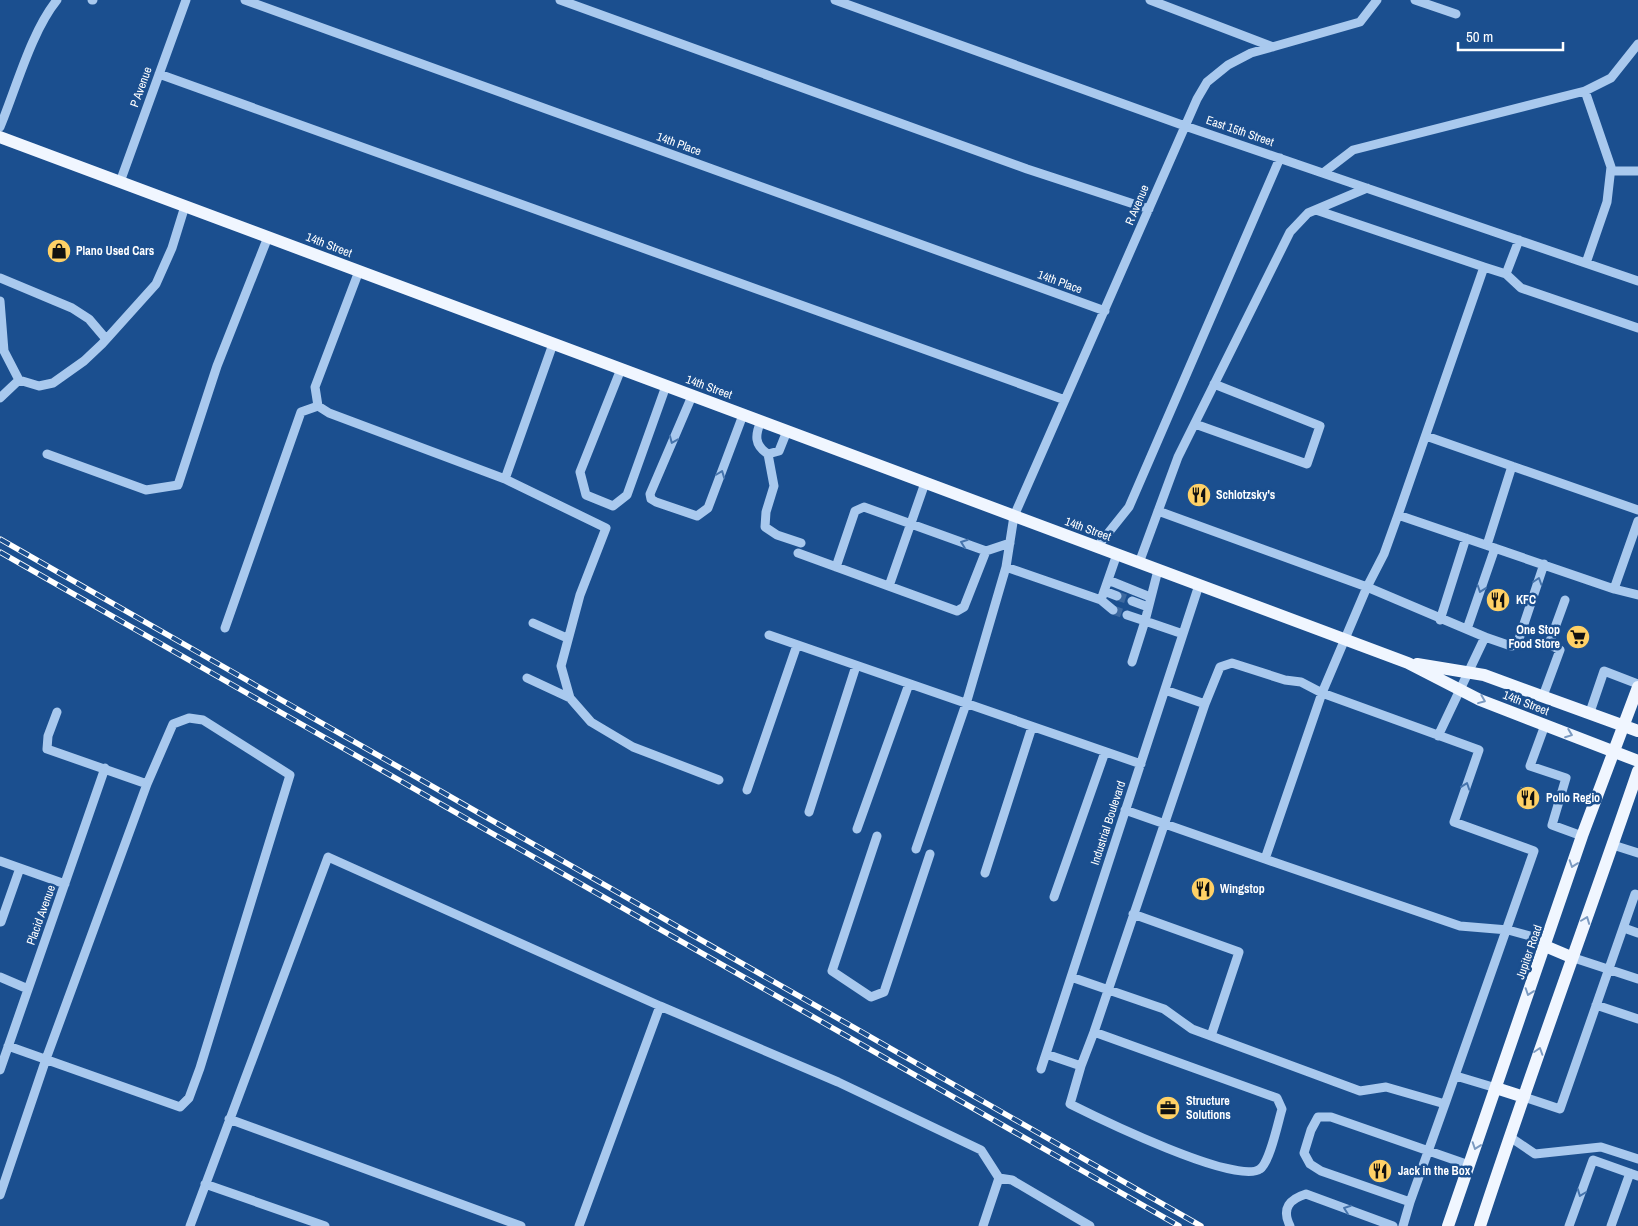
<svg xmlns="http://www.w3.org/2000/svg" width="1638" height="1226" font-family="'Archivo Narrow',sans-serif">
  <rect width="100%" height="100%" fill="#1b4f8f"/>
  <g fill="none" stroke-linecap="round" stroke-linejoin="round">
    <path stroke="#3d69a0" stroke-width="9" stroke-dasharray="9 4.5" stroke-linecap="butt" d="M1117,596L1132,601
      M1113,610L1127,615"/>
    <path stroke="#a9c9ee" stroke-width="9" d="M92,0H93
      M245,0L1105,311
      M560,0L1027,169L1149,209
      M835,0L1185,126L1638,281
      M1150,0L1273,47
      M1415,0L1456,14
      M159,74L1065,400
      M1585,91L1611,78L1638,44
      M0,127C16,89 31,32 57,0
      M1611,171H1638
      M1323,173L1353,150L1585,91L1611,167L1607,202L1586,263
      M120,182L186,0
      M1316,210L1484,267
      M1519,240L1506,274L1484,267L1398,515L1614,589L1638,521
      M359,271L315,387L318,406L329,413L505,479L606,528L580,595L561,666L570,698L591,722L633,747L719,780
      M1506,274L1521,288L1638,328
      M0,278L72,308L89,319L106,339
      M0,301L4,351L19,380
      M621,369L580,472L586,495L613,506L627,495L666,386
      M692,396L650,494L651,499L656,502L697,516L708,508L743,415
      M0,398L19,380L39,386L53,383L84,361L102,344L156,284L172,248L185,206
      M761,421C755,435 754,445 768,454
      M1195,424L1307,464L1320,426L1214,384
      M787,431L779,451L768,454L774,486L766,512L765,527L777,535L801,543
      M1426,436L1638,510
      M47,454L146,490L178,485L217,366L268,237
      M505,479L553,344
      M1158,511L1367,587L1485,637L1438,736
      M1487,545L1512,466
      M1097,547L1129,507L1280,158
      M798,553L957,611L964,607L986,551
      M1139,563L1178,457L1290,232L1308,213L1367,188
      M836,567L855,511L864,507L986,551L1010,543
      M1006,567L1101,600L1117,554
      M1158,570L1145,621L1183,634
      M1108,580L1150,597
      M889,586L925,483
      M1614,589L1638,595
      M1104,591L1117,596
      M1101,600L1113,610
      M1132,601L1148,607
      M1127,615L1145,621L1132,662
      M1440,620L1466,538
      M533,623L567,638
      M225,628L301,412L318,406
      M1467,629L1495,548
      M769,635L1141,764
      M1485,637L1511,646L1517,645L1544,564
      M527,678L570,698
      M1165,690L1205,704
      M1543,696L1560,650L1549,644L1565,600
      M1590,712L1604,671L1638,684
      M1545,725L1530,766L1566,778L1552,825L1582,836
      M747,790L797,645
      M809,812L856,666
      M857,829L909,684
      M877,836L832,971L871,997L884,992L930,854
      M1613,845L1638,853
      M916,849L966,704L1006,567L1014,516L1197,99L1207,82L1228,65L1251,53L1360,22L1377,0
      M1265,859L1460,926L1508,930L1534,937L1545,946
      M0,861L65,884
      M985,873L1032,727
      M1054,897L1105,752
      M1133,914L1239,952L1211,1036
      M1,922L20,868
      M1624,928L1638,933
      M1571,957L1638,979
      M0,977L28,989
      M1071,977L1164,1009L1192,1029L1360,1091L1386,1087L1445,1104L1534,851L1454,822L1479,750L1322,693L1265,859L1125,810
      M1596,1005L1638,1019
      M660,1006L838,1082L981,1150L999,1178L1012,1180L1090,1226
      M1094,1032L1277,1098L1282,1109C1278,1122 1270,1162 1260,1169C1237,1186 1098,1118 1070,1104L1081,1066L1094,1032L1205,704L1220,667L1232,663L1285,680L1301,682L1322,693L1367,587L1384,554L1398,515
      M8,1046L180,1107L189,1098L200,1068L290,775L203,720L189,718L173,724L147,784L47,749L48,736L57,712
      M1046,1054L1081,1066
      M1041,1069L1199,585
      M0,1070L105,768
      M1456,1076L1496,1088
      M1524,1097L1560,1109L1635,894L1638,895
      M229,1119L521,1226
      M1510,1137L1535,1154L1601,1147L1638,1159
      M205,1184L325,1226
      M0,1195L46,1059L147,784
      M1410,1202L1445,1104
      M190,1226L328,857L660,1006L579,1226
      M983,1226L999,1178
      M1290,1226C1281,1208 1290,1199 1306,1194L1393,1226
      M1403,1226L1410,1202L1321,1171L1310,1164L1304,1153L1311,1130L1318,1117H1331L1469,1165
      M1569,1226L1593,1160L1638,1176
      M1611,1226L1630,1173"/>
    <path stroke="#f0f6ff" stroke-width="12" d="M0,137L1408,663L1480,700L1638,761
      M1417,664L1484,675L1638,731
      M1545,946L1571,957
      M1496,1088L1524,1097
      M1448,1226L1582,836L1638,687
      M1480,1226C1530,1073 1586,923 1638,771"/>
    <g stroke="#fff" stroke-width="5.5">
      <path id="rail" d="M0,539L1201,1226
        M0,552L1179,1226"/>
    </g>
    <use href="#rail" stroke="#1b4f8f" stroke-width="4" stroke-dasharray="11" stroke-linecap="butt"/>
  </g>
  <defs><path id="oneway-chevron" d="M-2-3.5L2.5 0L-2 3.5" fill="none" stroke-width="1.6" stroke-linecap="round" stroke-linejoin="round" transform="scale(1.25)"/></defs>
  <g stroke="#4674ac">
    <use href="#oneway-chevron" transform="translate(673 440) rotate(113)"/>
    <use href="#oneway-chevron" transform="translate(721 474) rotate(-69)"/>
    <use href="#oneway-chevron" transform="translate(964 543) rotate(-160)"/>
    <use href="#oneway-chevron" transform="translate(1538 581) rotate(-72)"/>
    <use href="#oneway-chevron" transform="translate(1481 589) rotate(109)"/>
    <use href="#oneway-chevron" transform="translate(1466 786) rotate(-71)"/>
    <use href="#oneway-chevron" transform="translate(1581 1193) rotate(111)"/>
    <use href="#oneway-chevron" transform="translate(1347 1209) rotate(-160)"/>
  </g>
  <g stroke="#7b9ac1">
    <use href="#oneway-chevron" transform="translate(1482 700) rotate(22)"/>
    <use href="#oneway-chevron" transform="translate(1569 734) rotate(21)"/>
    <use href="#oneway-chevron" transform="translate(1573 864) rotate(109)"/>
    <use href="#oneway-chevron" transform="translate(1586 920) rotate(-69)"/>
    <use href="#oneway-chevron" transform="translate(1529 992) rotate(109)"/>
    <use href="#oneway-chevron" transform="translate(1539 1051) rotate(-72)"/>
    <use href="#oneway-chevron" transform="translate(1476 1146) rotate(109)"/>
  </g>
  <defs>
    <g id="shop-disc" transform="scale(1.25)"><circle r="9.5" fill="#ffd166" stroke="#1b4f8f"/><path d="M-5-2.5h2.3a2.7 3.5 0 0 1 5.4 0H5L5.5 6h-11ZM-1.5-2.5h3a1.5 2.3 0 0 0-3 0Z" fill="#111"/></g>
    <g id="restaurant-disc" transform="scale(1.25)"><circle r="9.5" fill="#ffd166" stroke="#1b4f8f"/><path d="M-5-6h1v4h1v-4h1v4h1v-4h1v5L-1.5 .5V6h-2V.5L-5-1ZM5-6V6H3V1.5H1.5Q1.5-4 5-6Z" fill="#111"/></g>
    <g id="supermarket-disc" transform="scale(1.25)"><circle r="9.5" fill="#ffd166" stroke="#1b4f8f"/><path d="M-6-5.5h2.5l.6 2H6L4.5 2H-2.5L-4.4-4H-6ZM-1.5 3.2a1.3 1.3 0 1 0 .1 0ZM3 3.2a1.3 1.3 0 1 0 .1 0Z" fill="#111"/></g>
    <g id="office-disc" transform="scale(1.25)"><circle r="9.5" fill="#ffd166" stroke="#1b4f8f"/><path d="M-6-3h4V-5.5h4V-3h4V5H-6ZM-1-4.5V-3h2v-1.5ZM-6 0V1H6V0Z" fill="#111"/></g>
  </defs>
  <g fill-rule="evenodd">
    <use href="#shop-disc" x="59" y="251"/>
    <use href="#restaurant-disc" x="1199" y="495"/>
    <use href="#restaurant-disc" x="1498" y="600"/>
    <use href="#supermarket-disc" x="1578" y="637"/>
    <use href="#restaurant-disc" x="1528" y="798"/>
    <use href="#restaurant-disc" x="1203" y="889"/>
    <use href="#office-disc" x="1168" y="1108"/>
    <use href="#restaurant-disc" x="1380" y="1171"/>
  </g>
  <g text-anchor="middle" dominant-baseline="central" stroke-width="5" stroke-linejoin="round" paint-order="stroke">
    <g font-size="12" fill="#fff" stroke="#1b4f8f">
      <text transform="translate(141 87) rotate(-70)">P Avenue</text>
      <text transform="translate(1240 131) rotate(19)">East 15th Street</text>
      <text transform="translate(679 144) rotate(20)">14th Place</text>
      <text transform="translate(1137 205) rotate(-67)">R Avenue</text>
      <text transform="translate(329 245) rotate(21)">14th Street</text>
      <text transform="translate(1060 282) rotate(20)">14th Place</text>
      <text transform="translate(709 387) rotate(20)">14th Street</text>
      <text transform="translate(1088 529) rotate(20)">14th Street</text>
      <text transform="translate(1526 703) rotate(21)">14th Street</text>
      <text transform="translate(1108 823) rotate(-72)">Industrial Boulevard</text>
      <text transform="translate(41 915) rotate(-70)">Placid Avenue</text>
      <text transform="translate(1529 952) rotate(-71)">Jupiter Road</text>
    </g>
    <g font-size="12" font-weight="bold" fill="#fff" stroke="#1b4f8f" text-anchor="start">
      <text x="76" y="251">Plano Used Cars</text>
      <text x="1216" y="495">Schlotzsky's</text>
      <text x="1516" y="600">KFC</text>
      <text x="1560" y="630" text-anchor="end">One Stop<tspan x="1560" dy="14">Food Store</tspan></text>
      <text x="1546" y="798">Pollo Regio</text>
      <text x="1220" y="889">Wingstop</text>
      <text x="1186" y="1101">Structure<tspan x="1186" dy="14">Solutions</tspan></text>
      <text x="1398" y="1171">Jack in the Box</text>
    </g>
  </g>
  <path d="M1458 42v8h105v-8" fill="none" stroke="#ffffff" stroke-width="2.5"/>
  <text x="1466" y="42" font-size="15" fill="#ffffff" stroke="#1b4f8f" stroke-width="4" paint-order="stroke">50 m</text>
</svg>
